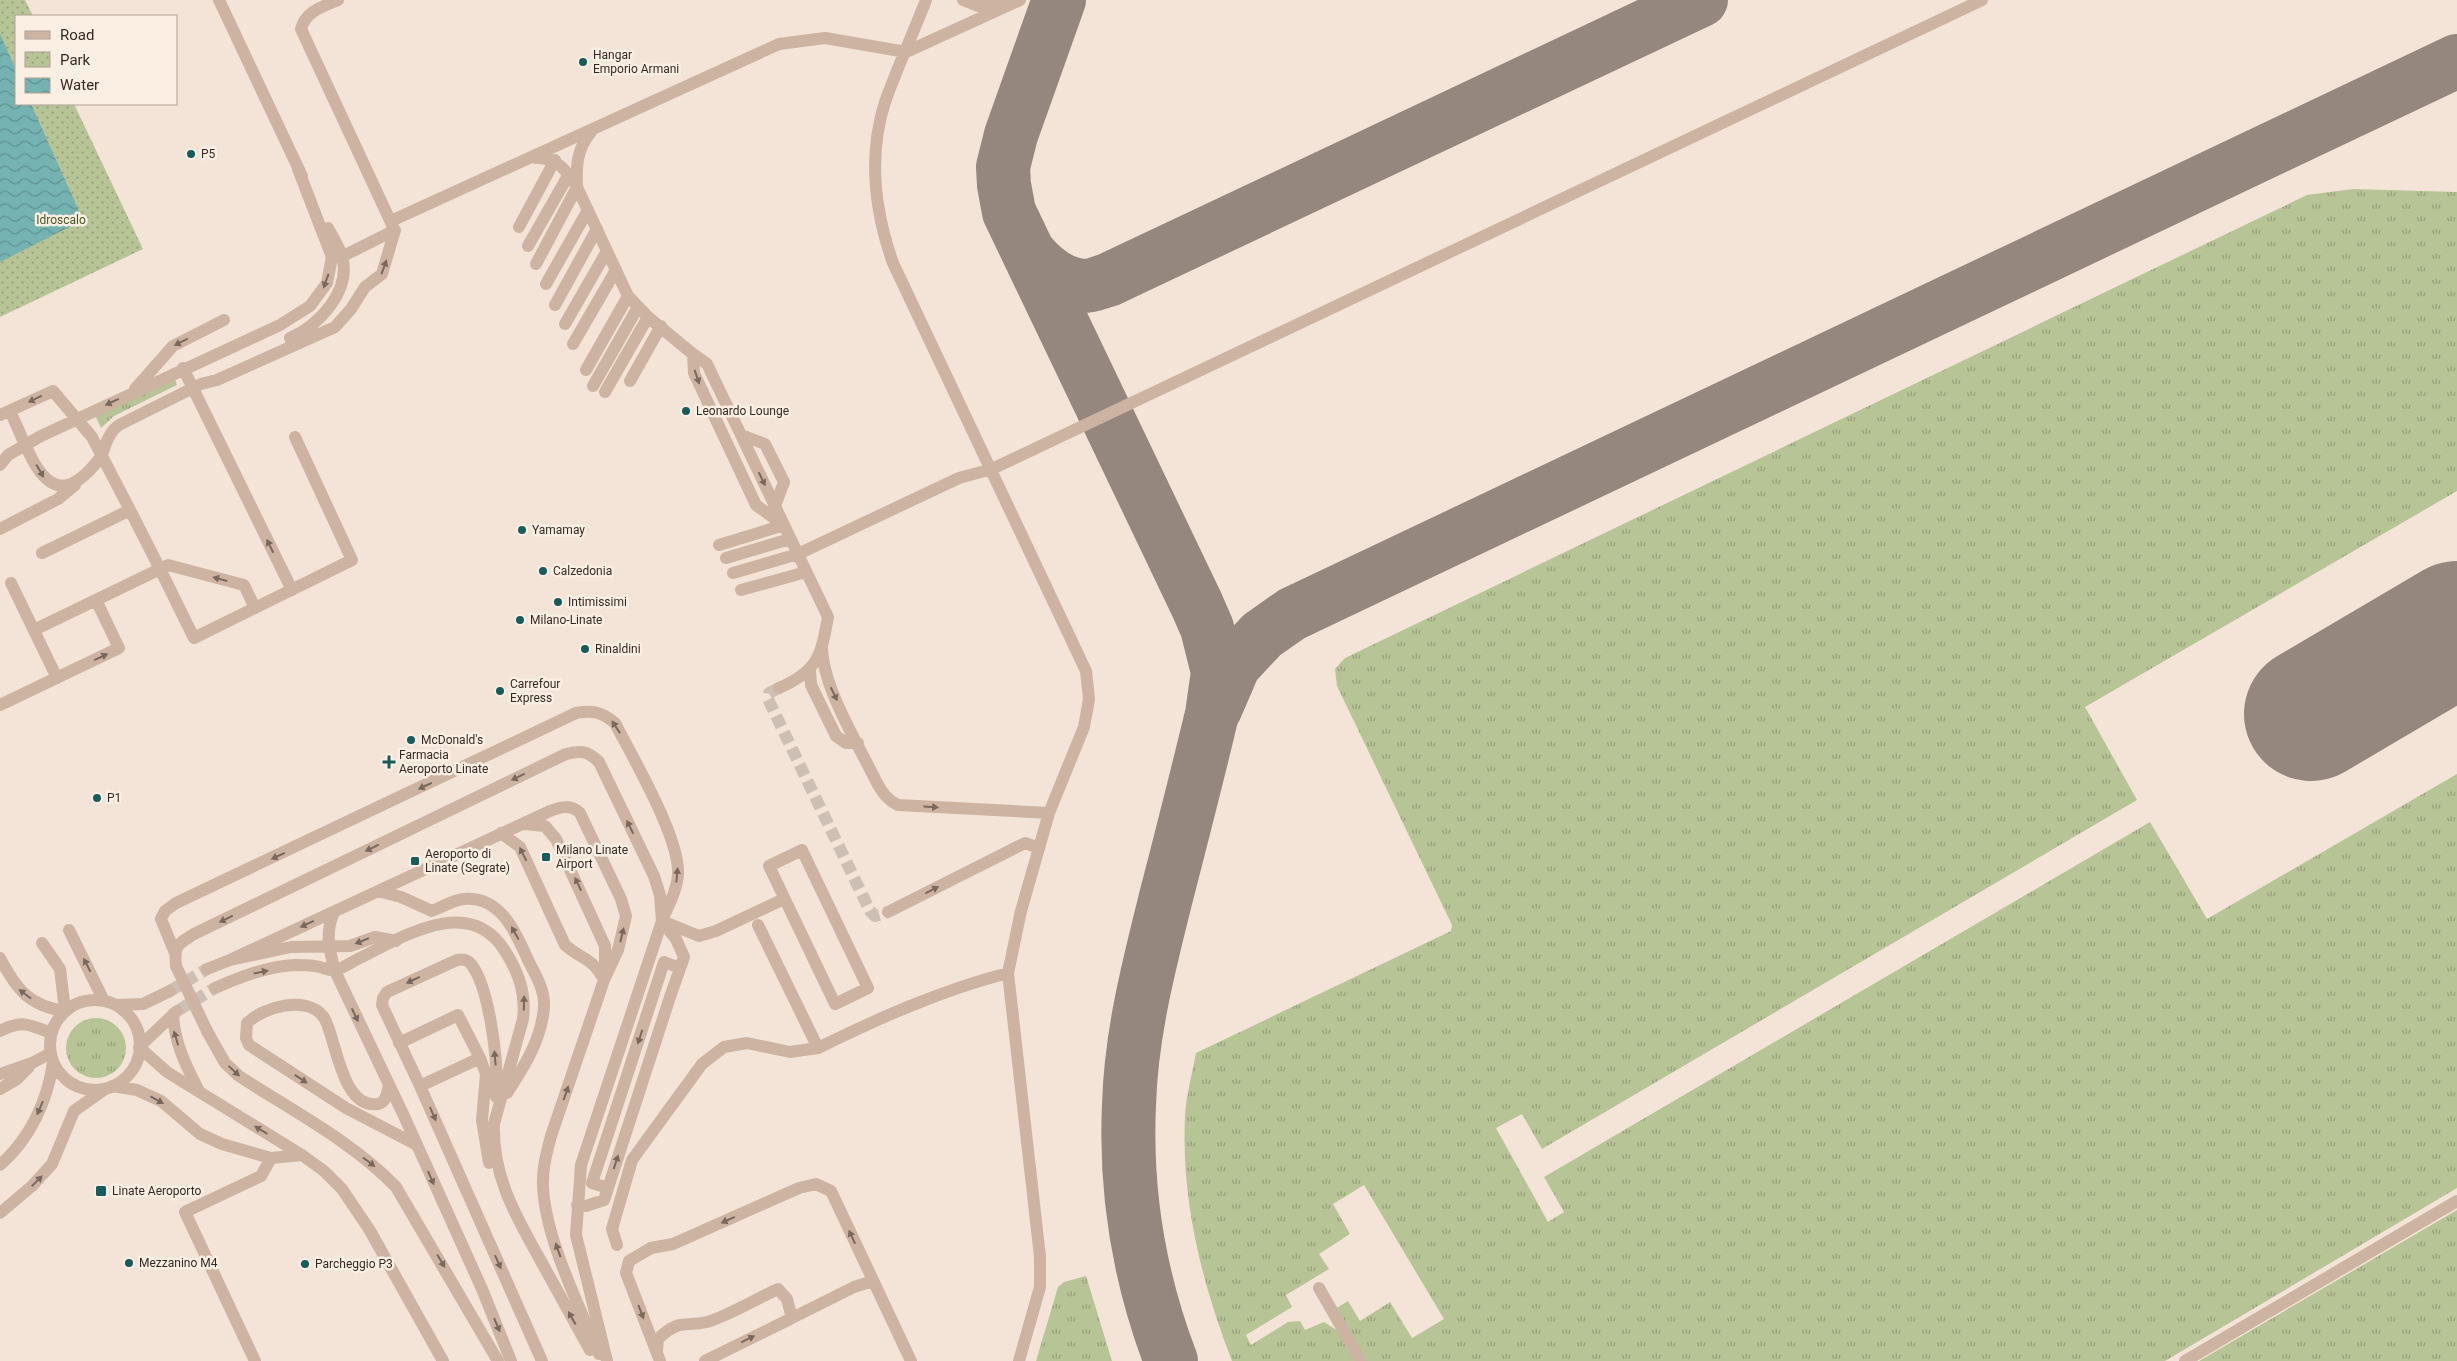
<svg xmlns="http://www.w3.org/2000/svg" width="2457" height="1361" font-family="Roboto,sans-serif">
  <defs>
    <pattern id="grass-tufts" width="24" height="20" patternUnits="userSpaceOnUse" patternTransform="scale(1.25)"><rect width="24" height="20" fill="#b7c496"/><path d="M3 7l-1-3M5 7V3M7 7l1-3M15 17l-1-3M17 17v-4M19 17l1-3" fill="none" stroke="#969f7a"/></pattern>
    <pattern id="park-dots" width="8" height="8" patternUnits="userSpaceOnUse" patternTransform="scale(1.25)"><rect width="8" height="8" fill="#b7c496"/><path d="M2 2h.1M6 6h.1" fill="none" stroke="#969f7a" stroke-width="1.8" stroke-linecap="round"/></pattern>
    <pattern id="water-waves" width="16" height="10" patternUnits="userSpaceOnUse" patternTransform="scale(1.25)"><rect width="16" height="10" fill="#74b3b2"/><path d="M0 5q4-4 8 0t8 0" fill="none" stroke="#609291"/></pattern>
  </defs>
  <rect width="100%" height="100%" fill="#f3e4d7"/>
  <path fill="url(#grass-tufts)" d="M2353,189L2457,192V491L2085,707L2137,800L1542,1149L1522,1114L1496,1128L1548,1222L1564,1212L1544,1177L2150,822L2207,919L2457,774V1188L2165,1361H1366L1335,1309L1348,1301L1360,1321L1390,1302L1412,1338L1444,1319L1364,1185L1333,1204L1350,1234L1319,1254L1329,1269L1286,1295L1292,1307L1246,1335L1251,1345L1288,1322L1300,1321L1305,1330L1324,1322L1338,1331L1356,1361H1232C1202,1284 1181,1200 1185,1117C1186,1096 1192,1074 1196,1053L1451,931L1452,925L1337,686L1335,669L1345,658L2307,195Z
    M175,379L177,385L114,416L101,428L95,415Z
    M66 1048a30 30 0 1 1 60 0a30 30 0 1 1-60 0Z
    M2457,1210V1361H2199Z
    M1086,1276L1112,1361H1036L1058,1287L1064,1282Z"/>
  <path fill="url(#park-dots)" d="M0,0H25L33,16H16V104H74L143,249L0,317Z"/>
  <path fill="url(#water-waves)" d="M0,34L16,70V104H31L83,220L0,262Z"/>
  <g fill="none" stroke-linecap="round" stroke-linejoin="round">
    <path stroke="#95877e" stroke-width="54" d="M1059,0L1011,135L1003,167L1004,185L1009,212L1197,605L1207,628L1218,672L1212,714C1197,777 1181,839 1165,901C1148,969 1131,1035 1129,1105C1125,1192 1140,1280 1171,1361
      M1029,253C1043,270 1062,285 1085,286C1092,286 1101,282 1108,280L1701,0
      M1215,709L1234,665L1262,635L1292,614L2457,61"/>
    <path stroke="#95877e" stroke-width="134" d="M2311,714L2457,628"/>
    <path stroke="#cdbfb3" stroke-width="12" stroke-dasharray="12 6" stroke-linecap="butt" d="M779,688L769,693L768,699L870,911L875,916L888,912
      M170,991L207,969
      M179,1010L215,988"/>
    <path stroke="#cdb3a2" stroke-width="12" d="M219,0L302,176
      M338,0C322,7 306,11 301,29L394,229
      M926,0C913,34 897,68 885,102C868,155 875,212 893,263L1086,671L1089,699L1084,727L1049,813L1021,911L1008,973
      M963,0L978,6L1001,4
      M536,158C557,157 566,170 577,187C576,167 577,148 591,132
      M577,187L628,296L648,317L693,354L694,373L756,505L784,525
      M391,221L779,44L825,38L906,52L1020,0
      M519,227L555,160
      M528,246L569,174
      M536,264L577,187
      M546,284L588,210
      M555,305L597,229
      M565,324L607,251
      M290,338C319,325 352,291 342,256C339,246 332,236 328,228
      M573,344L616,270
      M693,354L707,364L741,435L765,444L784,482L775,506
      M183,368L292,590
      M586,370L628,296
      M630,381L661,326
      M593,386L638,307
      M135,389L173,346L224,320
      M605,392L648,317
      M10,411C31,455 49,525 100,458C104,452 105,443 109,437C111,432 115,428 119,425L201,384L217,380L335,327L351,309L365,287L382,274L395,230L343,256
      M0,415L53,391L92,437L130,510
      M741,435L828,617C821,656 818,671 779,688
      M0,465L8,455L41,436L280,325L310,306L327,283L332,257L298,169
      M0,529L58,499L75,485
      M719,545L784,525
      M726,558L790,539
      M733,573L798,554L959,478L992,469L1982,0
      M11,583L57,678
      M741,590L806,572
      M255,608L244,585L168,565L160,569L194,638L352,560L295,437
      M34,630L160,569L130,510L42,553
      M822,648C823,688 858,744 876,781C882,792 887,800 898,805L1049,813
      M810,670L811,685L836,736L846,743H858
      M0,705L119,648L96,600
      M524,824L545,826L556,839L605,946V972
      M501,833L520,847L565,945C582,960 593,958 604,980
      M802,850L868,988L835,1004L769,866Z
      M378,891L401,897L432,911C442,907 453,900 464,899C501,896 516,933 528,960C535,974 545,990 544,1006C542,1039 524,1067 507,1093
      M334,912C325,932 329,950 335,971L404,1116L482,1289L511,1361
      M888,912L1025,843L1039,848
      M662,921L699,936L716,931L784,899
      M758,925L818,1048C879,1018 942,990 1008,973L1040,1257V1287L1019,1361
      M69,930L104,1001
      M175,953L161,919L165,911L176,903L576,713C593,710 602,712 615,723C633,758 680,838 678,874C677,891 668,906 662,921L581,1165L576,1235L607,1361
      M0,958C16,989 29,1006 65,1011L60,969L42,943
      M230,960L550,811C560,807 571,804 580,813L621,899L626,916L618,950L604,980L551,1136C547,1152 542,1169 543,1186C545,1238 579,1305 599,1354
      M176,966C174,945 177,945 194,934L566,754C581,750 588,751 599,762L654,876L660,895L662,921L676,939L684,957L670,997L608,1188L592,1183L664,962L680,968
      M207,969L230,960L291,947L350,946L375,937L396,941
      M215,988C240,977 268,966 295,965C301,965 308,965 314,966C321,966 330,972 336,970C343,968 350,963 356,960C401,938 469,893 505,951C519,973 526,993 523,1019L494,1124C492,1177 517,1218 542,1263C558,1292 574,1321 590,1350
      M50 1045a45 45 0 1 1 90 0a45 45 0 1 1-90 0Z
      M116,1005L143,1004L170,991
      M173,1014C174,1042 186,1066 199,1091
      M0,1031C22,1020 29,1024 51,1033
      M207,1031L225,1063L239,1076C291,1110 353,1142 396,1187L498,1361
      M399,1043L458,1015L480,1058L420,1086
      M139,1047L167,1072L302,1155L324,1171L342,1189L369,1229L443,1361
      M139,1047L177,1011
      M480,1058L486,1074L482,1120L489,1163
      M0,1074L32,1063L51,1053
      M389,1085C387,1092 387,1102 378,1104C340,1110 336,1033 323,1016C306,995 263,1007 247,1023L246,1038L249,1045L346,1108L417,1145
      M112,1086L137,1090L161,1101L200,1134L222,1144L271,1158
      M0,1089L17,1079L29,1067
      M496,1097C499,1066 490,988 471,964C468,960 462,959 457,960L387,992L383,998L382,1005L420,1086L542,1361
      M0,1165C30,1139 48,1100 53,1062
      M577,1205L586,1206L604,1200L608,1188
      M0,1213L32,1186L52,1164L74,1111L105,1089
      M617,1245L612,1229L632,1160L702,1064L724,1047L747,1043L790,1052L818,1048
      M1319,1288L1361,1361
      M792,1318L854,1287L873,1281
      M657,1351L658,1339C678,1319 684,1327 707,1322C726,1317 760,1297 778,1289L787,1299L792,1318L705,1361
      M255,1361L185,1212L261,1176L271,1158L302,1155
      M660,1361L626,1273L629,1261L651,1248L673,1244L799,1188L816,1184L831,1191L911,1361
      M2185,1361L2457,1201"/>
    <path stroke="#cdb3a2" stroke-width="12" d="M176,966L207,1031"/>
  </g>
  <defs><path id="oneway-solid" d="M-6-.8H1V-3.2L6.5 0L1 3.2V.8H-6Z" transform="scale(1.25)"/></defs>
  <g fill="#7a685d">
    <use href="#oneway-solid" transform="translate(384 267) rotate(-70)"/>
    <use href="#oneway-solid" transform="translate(326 281) rotate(110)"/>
    <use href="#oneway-solid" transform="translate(181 342) rotate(153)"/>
    <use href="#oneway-solid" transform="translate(697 377) rotate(71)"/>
    <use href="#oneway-solid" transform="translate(35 399) rotate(154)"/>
    <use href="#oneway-solid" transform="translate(112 402) rotate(155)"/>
    <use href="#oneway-solid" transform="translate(40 471) rotate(60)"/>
    <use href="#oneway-solid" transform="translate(762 479) rotate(64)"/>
    <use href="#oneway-solid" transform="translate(270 546) rotate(-116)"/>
    <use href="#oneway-solid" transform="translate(220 579) rotate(-165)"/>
    <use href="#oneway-solid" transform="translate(101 657) rotate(-25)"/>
    <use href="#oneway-solid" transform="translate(834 694) rotate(64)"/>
    <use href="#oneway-solid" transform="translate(616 727) rotate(-123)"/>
    <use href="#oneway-solid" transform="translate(518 777) rotate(154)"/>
    <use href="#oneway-solid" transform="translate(425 786) rotate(155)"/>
    <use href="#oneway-solid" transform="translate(931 807) rotate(3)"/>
    <use href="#oneway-solid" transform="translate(630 827) rotate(-116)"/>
    <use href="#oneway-solid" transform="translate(372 848) rotate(154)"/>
    <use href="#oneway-solid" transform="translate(523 854) rotate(-117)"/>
    <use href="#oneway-solid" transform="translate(278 856) rotate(155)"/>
    <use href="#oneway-solid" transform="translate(677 875) rotate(-85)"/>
    <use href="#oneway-solid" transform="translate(578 884) rotate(-115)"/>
    <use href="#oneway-solid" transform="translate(932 890) rotate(-27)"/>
    <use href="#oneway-solid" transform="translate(226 919) rotate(154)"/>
    <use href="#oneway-solid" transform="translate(307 924) rotate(155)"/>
    <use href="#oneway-solid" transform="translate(515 933) rotate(-119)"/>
    <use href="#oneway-solid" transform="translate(622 935) rotate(-76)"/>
    <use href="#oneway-solid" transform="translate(362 941) rotate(158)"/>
    <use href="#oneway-solid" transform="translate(87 965) rotate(-117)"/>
    <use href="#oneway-solid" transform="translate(261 972) rotate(-12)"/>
    <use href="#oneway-solid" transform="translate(413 980) rotate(155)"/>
    <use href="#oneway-solid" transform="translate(25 994) rotate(-143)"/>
    <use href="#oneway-solid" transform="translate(524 1003) rotate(-89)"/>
    <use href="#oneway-solid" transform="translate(355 1015) rotate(64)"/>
    <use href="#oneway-solid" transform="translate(640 1037) rotate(108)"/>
    <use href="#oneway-solid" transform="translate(176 1038) rotate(-107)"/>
    <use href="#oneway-solid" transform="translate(495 1058) rotate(-95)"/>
    <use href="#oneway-solid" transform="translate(234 1071) rotate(42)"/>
    <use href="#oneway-solid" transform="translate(301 1079) rotate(33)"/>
    <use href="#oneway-solid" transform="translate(566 1093) rotate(-71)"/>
    <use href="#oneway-solid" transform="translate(157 1100) rotate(29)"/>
    <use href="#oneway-solid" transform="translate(40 1108) rotate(113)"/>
    <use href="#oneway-solid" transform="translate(433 1114) rotate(66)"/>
    <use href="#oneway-solid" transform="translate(261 1130) rotate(-149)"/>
    <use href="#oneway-solid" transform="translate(369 1162) rotate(37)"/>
    <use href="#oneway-solid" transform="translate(616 1162) rotate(-72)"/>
    <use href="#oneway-solid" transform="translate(431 1178) rotate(66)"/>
    <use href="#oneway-solid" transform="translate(37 1181) rotate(-45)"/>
    <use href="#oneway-solid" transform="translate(728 1220) rotate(156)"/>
    <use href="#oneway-solid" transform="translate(852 1237) rotate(-115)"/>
    <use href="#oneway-solid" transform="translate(558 1250) rotate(-110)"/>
    <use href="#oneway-solid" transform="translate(441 1261) rotate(59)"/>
    <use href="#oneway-solid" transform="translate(498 1262) rotate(66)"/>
    <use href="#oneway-solid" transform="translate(641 1312) rotate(69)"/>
    <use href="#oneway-solid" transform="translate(572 1318) rotate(-119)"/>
    <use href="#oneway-solid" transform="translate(497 1325) rotate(67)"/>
    <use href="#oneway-solid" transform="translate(748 1339) rotate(-26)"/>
  </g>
  <g fill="#175c5c" stroke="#fbefe4" stroke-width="2">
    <circle cx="583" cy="62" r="5"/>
    <circle cx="191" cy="154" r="5"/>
    <circle cx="686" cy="411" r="5"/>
    <circle cx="522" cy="530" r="5"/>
    <circle cx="543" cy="571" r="5"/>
    <circle cx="558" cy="602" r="5"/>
    <circle cx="520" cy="620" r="5"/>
    <circle cx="585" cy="649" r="5"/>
    <circle cx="500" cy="691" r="5"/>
    <circle cx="411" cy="740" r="5"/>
    <path d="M386.5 754.5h5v5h5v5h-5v5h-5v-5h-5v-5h5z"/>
    <circle cx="97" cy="798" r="5"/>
    <rect x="541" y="852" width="10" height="10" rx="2.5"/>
    <rect x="410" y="856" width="10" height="10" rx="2.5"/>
    <rect x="95" y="1185" width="12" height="12" rx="2.5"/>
    <circle cx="129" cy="1263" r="5"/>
    <circle cx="305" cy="1264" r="5"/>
  </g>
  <g text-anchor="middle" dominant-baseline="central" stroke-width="5" stroke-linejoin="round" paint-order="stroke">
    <g font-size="12" fill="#372a25" stroke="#fbefe4" text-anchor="start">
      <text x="593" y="55">Hangar<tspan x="593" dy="14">Emporio Armani</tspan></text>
      <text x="201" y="154">P5</text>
      <text x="696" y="411">Leonardo Lounge</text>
      <text x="532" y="530">Yamamay</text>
      <text x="553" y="571">Calzedonia</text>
      <text x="568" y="602">Intimissimi</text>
      <text x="530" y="620">Milano-Linate</text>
      <text x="595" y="649">Rinaldini</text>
      <text x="510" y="684">Carrefour<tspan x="510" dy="14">Express</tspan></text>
      <text x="421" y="740">McDonald's</text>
      <text x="399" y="755">Farmacia<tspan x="399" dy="14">Aeroporto Linate</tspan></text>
      <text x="107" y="798">P1</text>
      <text x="556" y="850">Milano Linate<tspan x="556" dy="14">Airport</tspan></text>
      <text x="425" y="854">Aeroporto di<tspan x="425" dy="14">Linate (Segrate)</tspan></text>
      <text x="112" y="1191">Linate Aeroporto</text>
      <text x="139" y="1263">Mezzanino M4</text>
      <text x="315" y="1264">Parcheggio P3</text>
    </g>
    <g font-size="12" fill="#495727" stroke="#fbefe4">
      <text x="61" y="220">Idroscalo</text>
    </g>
  </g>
  <rect x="15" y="15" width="162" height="90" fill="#fbefe4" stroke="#ada098"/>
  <rect x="25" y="31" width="25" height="8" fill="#cdb3a2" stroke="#ada098"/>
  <text x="60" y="40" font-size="15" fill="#372a25">Road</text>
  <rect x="25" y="52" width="25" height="15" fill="url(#park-dots)" stroke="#ada098"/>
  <text x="60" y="65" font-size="15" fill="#372a25">Park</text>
  <rect x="25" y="78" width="25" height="15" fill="url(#water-waves)" stroke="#ada098"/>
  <text x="60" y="90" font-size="15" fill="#372a25">Water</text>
</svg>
